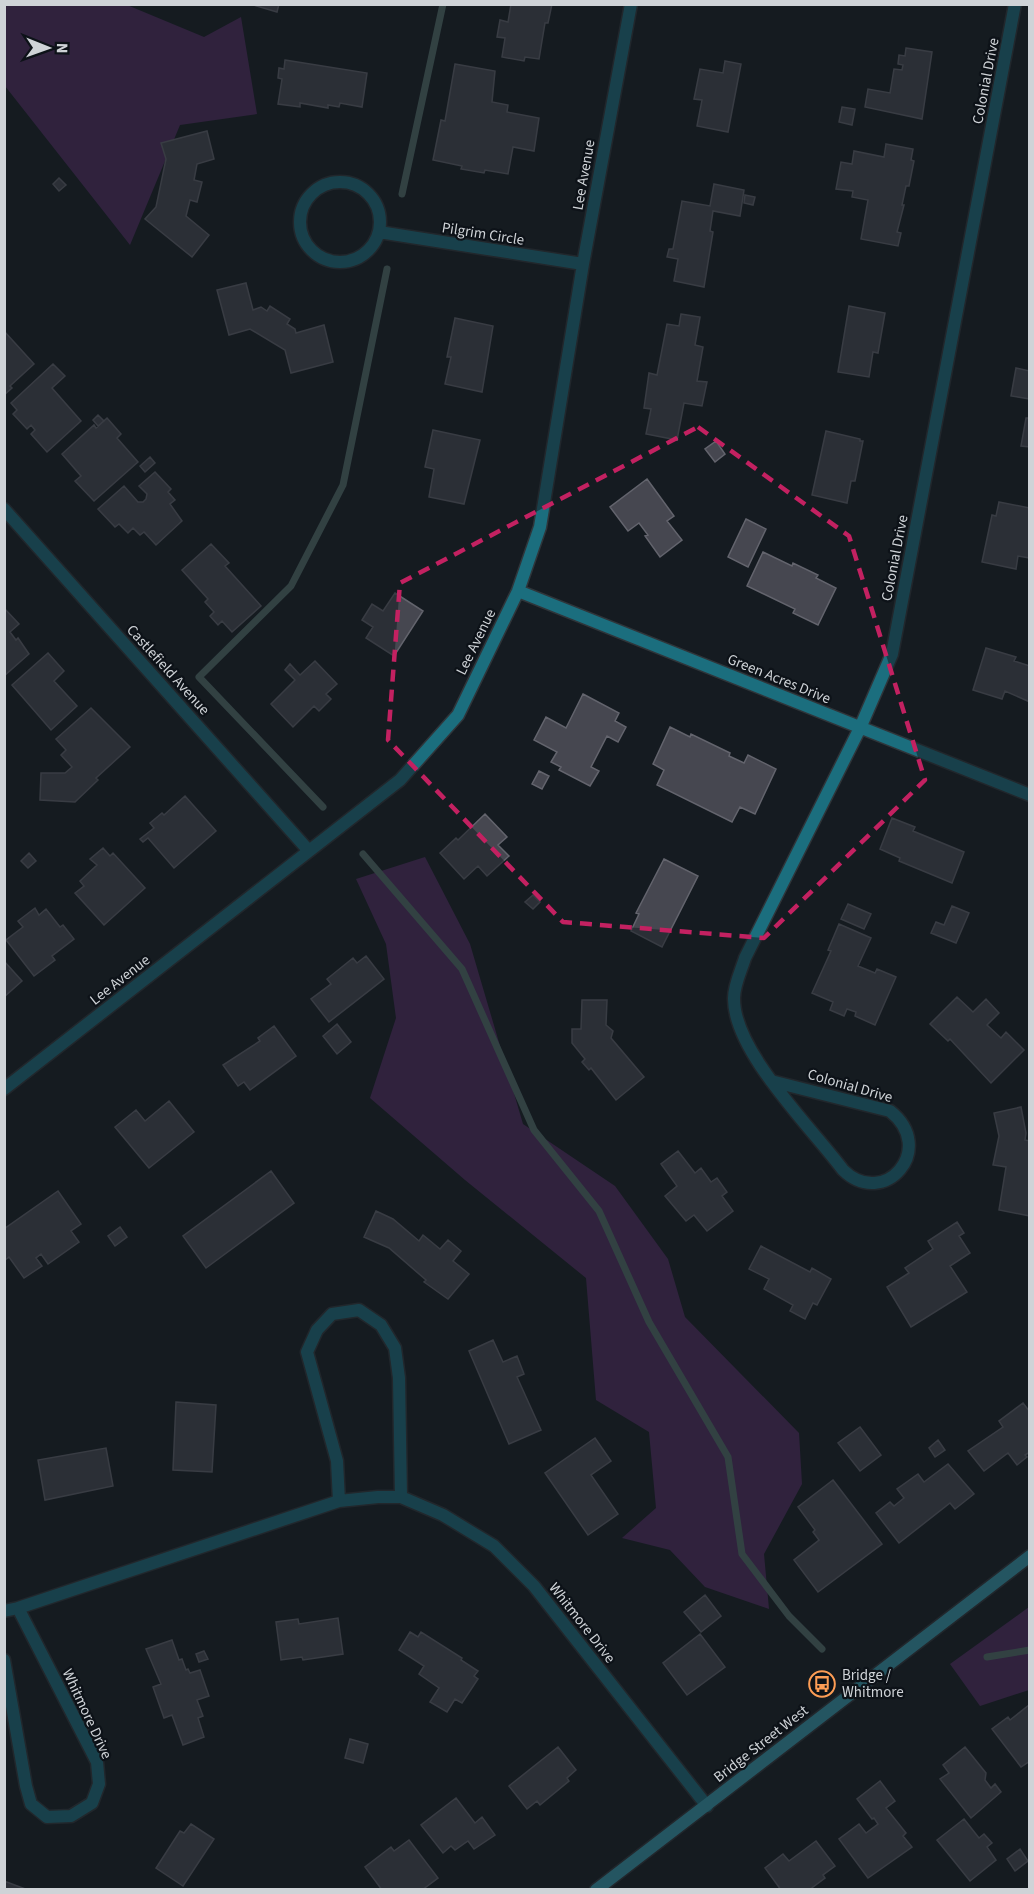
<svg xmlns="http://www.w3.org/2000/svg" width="1034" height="1894" font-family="'Source Sans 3',sans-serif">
  <rect width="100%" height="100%" fill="#151b21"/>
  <path fill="#502b60" d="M5,5H127L204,37L241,17L257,114L180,125L130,245L5,86Z
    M425,857L470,944L523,1124L615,1186L668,1259L685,1317L799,1433L802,1484L764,1554L769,1609L705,1587L670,1550L622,1538L656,1508L649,1432L596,1400L586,1278L465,1180L370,1098L396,1018L386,944L356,879Z
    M1029,1607V1690L980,1706L950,1664Z"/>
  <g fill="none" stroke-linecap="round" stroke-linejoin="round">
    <path stroke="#54706c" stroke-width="7" d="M402,194L443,4
      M323,807L199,677L291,586L343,485L387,269
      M363,854L462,969L534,1130L599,1211L649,1322L728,1457L742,1554L789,1616L822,1649
      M987,1657L1030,1650"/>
  </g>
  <path fill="#464750" stroke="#63646d" stroke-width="1.5" d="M250,4H279L277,12Z
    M511,4H552L548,23H545L539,59L525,57L524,61L502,57L505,38L497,37L500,20L508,22Z
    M906,48L932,52L922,119L865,107L868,89L890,93L894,69L902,70L903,65L898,64L899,55L905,56Z
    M285,60L367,73L362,107L340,103L339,107L328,105V108L300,103V107L278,104L282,79L278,78L279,68L284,69Z
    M725,61L741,64L728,132L697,126L702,100L694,99L700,69L723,73Z
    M455,64L495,71L492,102L508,105L507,112L539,118L534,151L513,147L508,174L485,170L484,173L461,169L462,166L433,160L441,120L445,121Z
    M842,107L855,109L852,125L839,122Z
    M207,131L214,159L197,164L194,180L202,182L197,202L190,200L186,216L209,235L192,257L145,219L156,207L166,159L161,143Z
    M886,144L913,149L911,160L914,161L909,186H906L902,205H904L897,232L901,233L898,246L861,239L868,200L852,197L853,191L836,189L841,162L852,164L854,151L884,157Z
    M59,178L66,185L59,191L53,184Z
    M714,184L744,190L740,216L713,211L710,231L713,232L704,287L674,281L678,259L667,257L669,249H673L682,201L710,206Z
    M745,195L755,197L753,205L744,203Z
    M246,283L253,310L261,307L267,311L270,306L290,319L287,324L295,329L296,333L324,325L333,362L291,373L285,350L250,329L229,335L217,290Z
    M849,306L885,313L878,353L873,352L869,377L838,372Z
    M681,314L700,317L695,345L703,347L697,381L707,382L702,406L684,403L677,440L646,434L651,409L644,408L649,373L657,375L667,324L679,326Z
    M455,318L493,326L482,392L445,384L451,357H447Z
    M4,331L34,364L10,386L12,388L4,395Z
    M53,364L65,376L52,388L81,421L47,452L31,434L35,430L31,425L27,429L13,414L17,410L11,403Z
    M1016,368L1030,371V399L1011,396Z
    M98,415L104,421L98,426L93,420Z
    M107,418L121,434L117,438L138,462L94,501L75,481L81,476L62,454L94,425L96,428Z
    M1026,418H1030V447L1021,446Z
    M433,430L480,440L464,504L429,497L434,469L425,467Z
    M826,431L860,439V441H863L855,481H851L847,503L812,495Z
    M716,441L725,454L715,462L705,449Z
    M150,457L155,463L145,472L140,466Z
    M155,472L171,489L168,492L175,500L170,504L182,521L156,545L144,532L140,535L133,528L128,533L119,524L115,527L98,509L124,486L138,502H143L146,499L147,494L139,486Z
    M647,479L674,516L667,521L682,540L660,557L645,536L648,535L639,523L628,531L610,507Z
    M999,502L1030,508V558L1018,556L1016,569L982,562L992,515L996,516Z
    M746,519L766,529L748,567L728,557Z
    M211,544L229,563L225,566L261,606L232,632L222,621L218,625L210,616L214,612L205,602L208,599L182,570Z
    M763,552L792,566L793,563L818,575L816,578L836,588L818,625L793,613L795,609L747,586Z
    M395,593L423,611L394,656L366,638L373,627L362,620L372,604L383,611Z
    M4,608L19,624L10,632L16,640L18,638L29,654L4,676Z
    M986,648L1016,657L1014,661L1030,666V702L1005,691L1002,699L973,690Z
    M48,653L64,671L54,681L77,706L51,730L12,685Z
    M315,661L337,684L326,694L331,699L319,711L314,706L293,727L271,704L295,680L285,670L290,664L300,675Z
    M583,694L619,713L615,721L626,727L618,742L607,736L591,767L599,771L590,786L559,770L561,767L551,762L557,752L534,740L546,717L566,728Z
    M91,708L130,747L96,778L98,780L75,802L40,800L41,773H65L72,767L61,755L66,750L56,739Z
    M670,727L690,737L691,734L730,753L729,756L744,763L748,755L776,769L755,814L740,807L732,822L657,785L664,770L653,764Z
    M539,771L549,776L542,789L532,784Z
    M185,796L216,831L174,868L148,838L143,842L140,839L154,828L150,823L162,813L164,815Z
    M485,814L507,837L498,845L509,856L487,876L478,866L464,879L440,853L456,838L458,840Z
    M892,818L915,827L913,831L964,852L952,883L899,861L900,858L880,849Z
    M103,848L110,856L113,853L145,888L104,925L75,893L84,886L80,881L97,865L90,859Z
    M29,853L36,861L28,868L21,861Z
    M664,859L698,876L662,947L631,931L639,914L636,913Z
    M533,895L540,902L533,909L525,902Z
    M848,904L871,914L864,929L841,919Z
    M952,906L969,913L956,943L931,933L936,922L944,925Z
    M35,908L39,915L46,909L60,927L63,925L74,939L52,956L55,960L34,976L6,940L23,927L18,921Z
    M839,924L871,938L858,966L875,973L877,969L896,977L875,1025L855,1016L856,1012L847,1009L844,1016L830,1010L833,1002L812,993L831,951L828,950Z
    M366,956L384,979L329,1022L311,999L331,984L327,979L353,958L357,963Z
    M4,961L22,981L4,997Z
    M957,997L973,1012L986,999L999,1013L987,1025L1001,1038L1006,1032L1024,1050L991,1083L950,1039L948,1041L930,1024Z
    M582,1000H607L606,1025L613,1031L611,1038L644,1077L616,1100L591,1068L589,1070L582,1062L585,1059L572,1043V1029H581Z
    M337,1024L351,1042L337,1054L323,1036Z
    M274,1026L296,1056L250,1090L244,1082L238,1086L223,1065L260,1041L258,1038Z
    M169,1101L194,1132L149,1168L115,1127L136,1110L145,1121Z
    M1021,1107L1026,1133L1025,1140L1030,1141V1216L999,1210L1006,1167L993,1165L999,1136L994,1113Z
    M678,1151L695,1173L701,1168L711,1182L717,1178L727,1192L722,1196L733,1211L707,1231L694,1215L686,1221L665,1196L677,1186L661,1164Z
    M271,1171L294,1203L206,1268L183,1236Z
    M58,1191L81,1224L71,1231L79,1242L48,1264L41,1254L36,1258L42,1266L24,1278L9,1257L4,1261V1229Z
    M376,1211L393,1219L419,1241L423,1235L440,1249L448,1240L461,1251L453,1261L469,1274L448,1299L424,1282L426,1280L389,1248L364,1237Z
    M957,1222L964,1233L959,1236L970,1253L950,1266L967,1292L911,1327L887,1287L909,1273L905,1268L933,1249L928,1241Z
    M120,1227L127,1237L115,1246L108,1236Z
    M761,1246L810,1272L812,1268L831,1279L817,1305L813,1303L805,1319L790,1311L793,1305L764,1289L769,1279L749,1269Z
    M493,1340L503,1362L517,1356L524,1374L517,1377L541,1430L509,1444L469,1351Z
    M176,1402L216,1405L212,1472L173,1470Z
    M1023,1403L1030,1412V1452L1025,1455L1027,1457L1017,1465L1008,1453L984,1471L968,1451L1003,1427L999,1421Z
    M860,1427L881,1455L860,1471L838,1443Z
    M595,1438L611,1461L591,1475L618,1514L588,1535L545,1473Z
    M938,1440L945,1450L935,1457L929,1448Z
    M106,1448L113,1486L45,1500L38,1460Z
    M948,1464L974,1494L955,1509L950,1503L899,1543L876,1513L890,1502L894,1506L904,1498L897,1489L918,1474L924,1482Z
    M833,1480L882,1544L818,1592L794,1560L819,1540L813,1532L815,1530L798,1507Z
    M705,1595L721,1616L701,1632L684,1612Z
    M338,1618L343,1654L303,1660L302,1657L281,1660L276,1622L298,1619L299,1624Z
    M410,1632L418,1637L421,1632L462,1658L461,1660L478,1671L474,1676L478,1679L462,1703L455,1699L447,1712L430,1702L439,1688L419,1674L424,1666L399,1650Z
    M700,1634L725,1667L687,1695L663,1663Z
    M172,1640L179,1660L182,1659L186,1670L188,1669L190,1673L200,1670L209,1696L197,1700L203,1716L198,1718L204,1737L183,1745L172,1715L164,1718L153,1687L161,1684L146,1649Z
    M204,1651L208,1659L199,1662L196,1654Z
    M1029,1705L1030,1761L1021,1767L992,1729L1008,1717L1010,1720Z
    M350,1739L368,1744L363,1763L345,1758Z
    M558,1747L576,1770L567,1778L569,1781L540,1805L537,1801L527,1809L509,1786Z
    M965,1747L986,1773L985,1780L991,1788L995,1784L1001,1792L971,1818L940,1779L949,1773L943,1765Z
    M880,1781L895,1801L886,1808L906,1833L903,1836L912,1847L868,1878L839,1839L859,1824L866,1833L878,1824L874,1818L872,1819L857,1799Z
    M456,1798L475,1823L482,1817L495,1835L474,1849L468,1841L455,1850L451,1846L443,1853L421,1825Z
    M964,1819L979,1838L984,1834L992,1843L987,1847L996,1860L970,1881L937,1840Z
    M191,1824L214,1839L183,1886L156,1868L180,1831L184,1833Z
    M409,1840L438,1878L422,1890H382L365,1867L391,1847L394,1851Z
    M816,1841L835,1866L823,1875L825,1878L809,1890H781L765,1868L783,1854L789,1861Z
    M1020,1849L1028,1861L1015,1871L1007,1859Z
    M4,1881L28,1890H4Z"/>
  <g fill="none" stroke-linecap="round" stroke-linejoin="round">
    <g stroke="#2f353a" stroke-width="15">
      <path id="street" d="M300 222a40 40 0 1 1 80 0a40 40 0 1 1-80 0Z
        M379,232L583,264
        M4,509L309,851
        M518,591L1030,795
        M771,1081L890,1111C938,1149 884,1210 843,1170C811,1127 733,1051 734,998C734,985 741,971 745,958L860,728L892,654L1015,4
        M4,1089L400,780L458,715L518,591L540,527L583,264L631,4
        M339,1501L337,1461L307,1352L317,1330L332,1314L359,1310L381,1325L395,1348L399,1378L401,1497
        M4,1611L18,1608L339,1501L378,1497H401L443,1515L494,1546L534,1586L707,1806
        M4,1660L26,1786L31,1804L47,1817L71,1816L92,1803L99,1784L97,1762L18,1608"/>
    </g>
    <g stroke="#2f353a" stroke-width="15">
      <path id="secondary" d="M596,1890L1030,1556"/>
    </g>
    <use href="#street" stroke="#1b6e7e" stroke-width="12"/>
    <use href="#secondary" stroke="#369baf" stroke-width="12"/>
  </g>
  <path d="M0 0H1034V1894H0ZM698,427L849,536L925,780L764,938L563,922L388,740L400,583Z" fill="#151b21" fill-opacity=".55" fill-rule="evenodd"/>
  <path fill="none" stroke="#c32161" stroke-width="4.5" stroke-dasharray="12 8" stroke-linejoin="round" d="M698,427L849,536L925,780L764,938L563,922L388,740L400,583Z"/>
  <defs>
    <g id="bus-ring" transform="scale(1.35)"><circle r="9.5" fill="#0d1218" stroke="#fd9d55" stroke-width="1.5"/><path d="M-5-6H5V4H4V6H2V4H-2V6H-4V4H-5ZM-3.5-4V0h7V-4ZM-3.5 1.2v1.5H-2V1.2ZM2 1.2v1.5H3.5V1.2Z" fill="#fd9d55"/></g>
  </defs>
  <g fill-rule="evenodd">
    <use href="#bus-ring" x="822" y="1684"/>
  </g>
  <g text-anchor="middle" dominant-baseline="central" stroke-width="4.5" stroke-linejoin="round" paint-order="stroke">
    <g font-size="15" fill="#cfd3d7" stroke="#0d1218">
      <text transform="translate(986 81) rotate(-79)">Colonial Drive</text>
      <text transform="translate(584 175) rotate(-80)">Lee Avenue</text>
      <text transform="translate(483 234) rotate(9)">Pilgrim Circle</text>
      <text transform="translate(895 558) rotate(-79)">Colonial Drive</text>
      <text transform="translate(476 642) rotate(-64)">Lee Avenue</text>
      <text transform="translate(168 670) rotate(48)">Castlefield Avenue</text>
      <text transform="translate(779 679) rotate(22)">Green Acres Drive</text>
      <text transform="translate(120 980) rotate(-38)">Lee Avenue</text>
      <text transform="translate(850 1086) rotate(16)">Colonial Drive</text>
      <text transform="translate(582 1623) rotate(52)">Whitmore Drive</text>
      <text transform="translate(87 1714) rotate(65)">Whitmore Drive</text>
      <text transform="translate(761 1744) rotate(-38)">Bridge Street West</text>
    </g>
    <g font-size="15" fill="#cfd3d7" stroke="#0d1218" text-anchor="start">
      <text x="842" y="1675">Bridge /<tspan x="842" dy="17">Whitmore</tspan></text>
    </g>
  </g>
  <rect width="1034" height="1894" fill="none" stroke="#cfd3d7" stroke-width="12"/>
  <g transform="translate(48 48) rotate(91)" stroke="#0d1218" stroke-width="4.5" paint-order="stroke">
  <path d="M0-4.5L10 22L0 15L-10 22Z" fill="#cfd3d7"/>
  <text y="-9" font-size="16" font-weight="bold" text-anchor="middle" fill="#cfd3d7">N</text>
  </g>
</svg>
